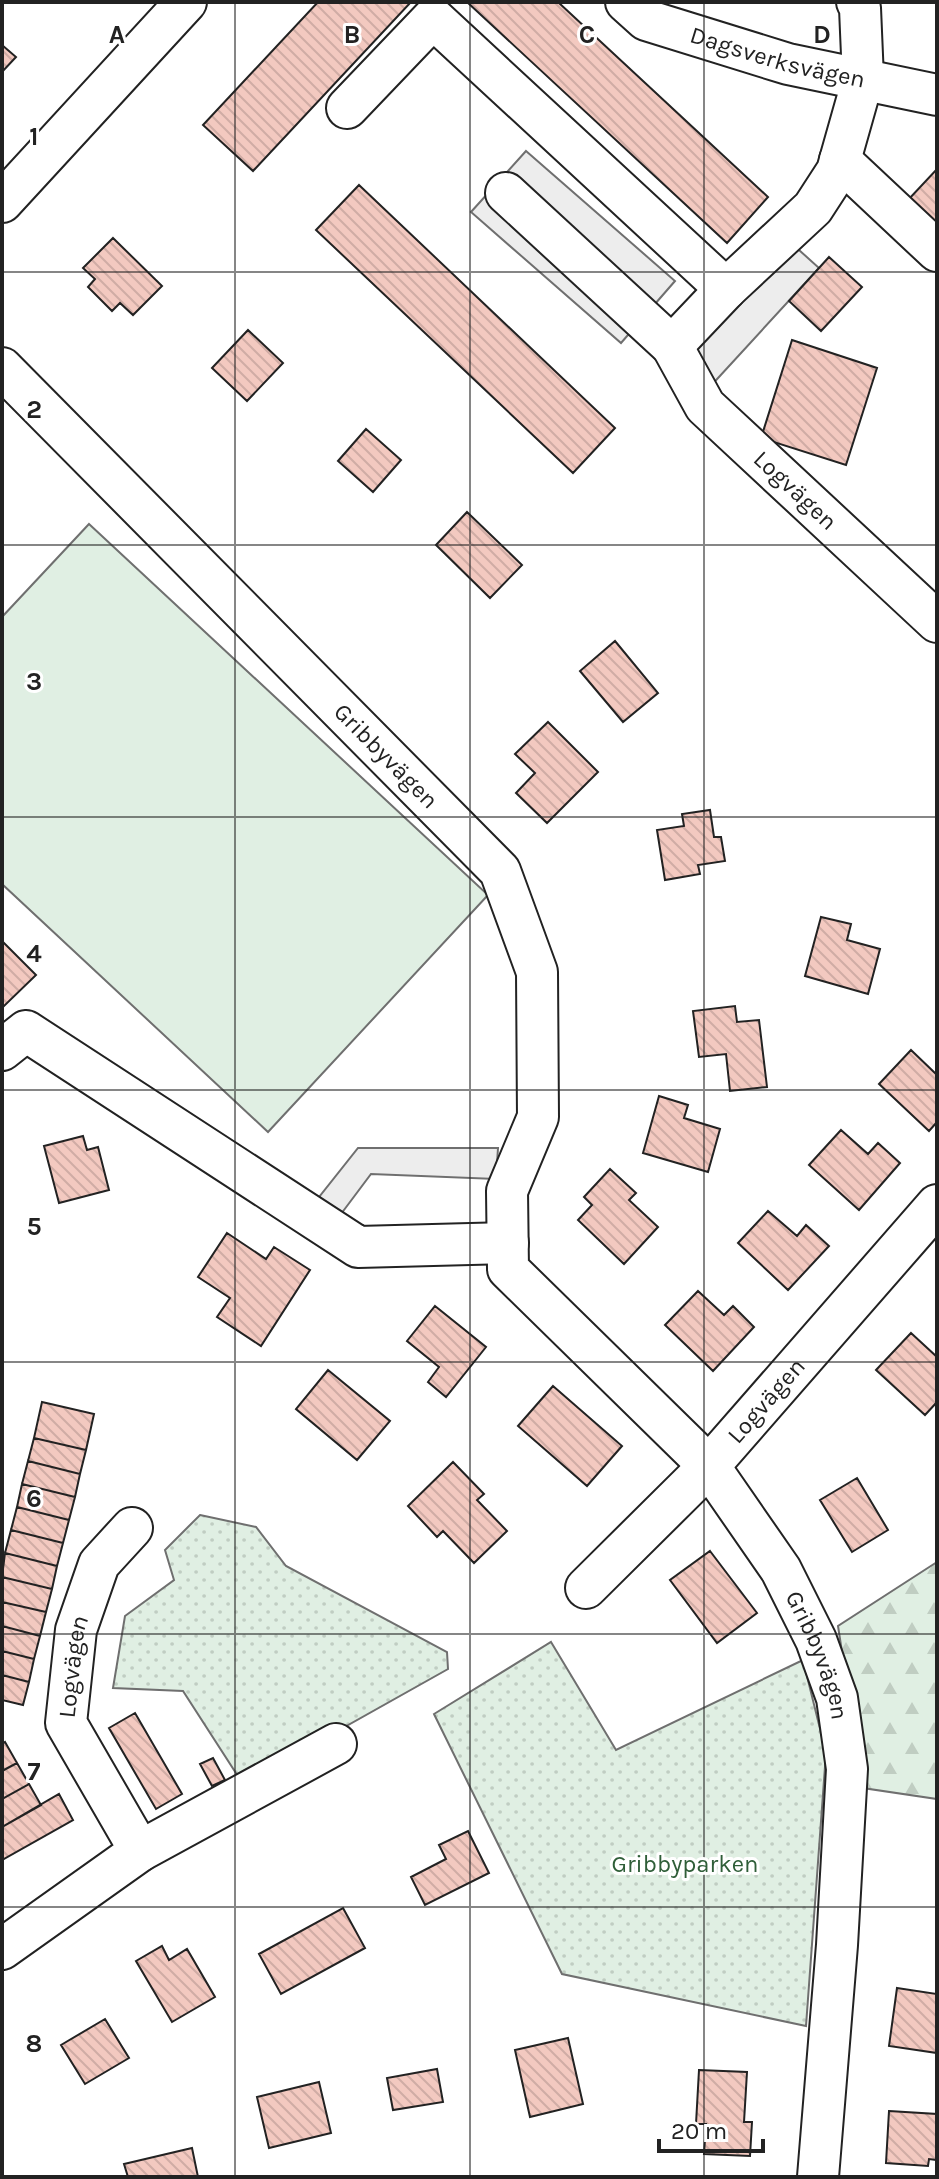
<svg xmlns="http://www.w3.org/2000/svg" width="939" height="2179" font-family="Karla,sans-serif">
  <defs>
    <pattern id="grass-dots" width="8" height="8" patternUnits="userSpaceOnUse" patternTransform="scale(2)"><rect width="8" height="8" fill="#e0efe3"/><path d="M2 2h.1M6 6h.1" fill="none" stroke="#c0cdc2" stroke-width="1.8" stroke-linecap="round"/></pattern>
    <pattern id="forest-firs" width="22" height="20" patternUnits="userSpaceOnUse" patternTransform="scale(2)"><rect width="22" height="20" fill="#e0efe3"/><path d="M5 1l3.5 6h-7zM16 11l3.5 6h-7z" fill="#c0cdc2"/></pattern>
    <pattern id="building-back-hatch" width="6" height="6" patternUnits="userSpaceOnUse" patternTransform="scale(2)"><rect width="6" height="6" fill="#f3c9c0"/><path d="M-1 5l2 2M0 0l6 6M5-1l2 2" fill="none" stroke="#d0aca5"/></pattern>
  </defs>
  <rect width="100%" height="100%" fill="#fff"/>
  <path fill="url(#grass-dots)" stroke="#6f6f6f" stroke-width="2" d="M200,1515L256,1527L286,1566L447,1652L448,1669L243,1784L183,1691L113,1688L125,1616L174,1580L165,1550Z
    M551,1642L616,1750L803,1660L826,1753L806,2026L562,1974L434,1714Z"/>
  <path fill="url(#forest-firs)" stroke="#6f6f6f" stroke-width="2" d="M937,1562V1799L863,1788L838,1626Z"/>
  <path fill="#e0efe3" stroke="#6f6f6f" stroke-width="2" d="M89,524L488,895L268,1132L2,884V617Z"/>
  <path fill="#ededed" stroke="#6f6f6f" stroke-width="2" d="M526,151L675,281L621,343L471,212Z
    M789,241L819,268L696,402L666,375Z
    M358,1148H498L496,1179L371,1174L332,1226L308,1211Z"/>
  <path fill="url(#building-back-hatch)" stroke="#222" stroke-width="2" d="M318,2H411L253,171L203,125Z
    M467,2H558L768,197L727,243Z
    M2,45L16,57L2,72Z
    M937,169V228L908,200Z
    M359,185L615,428L573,473L316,230Z
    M113,238L162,286L133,315L120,303L112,311L88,287L95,279L83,268Z
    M829,257L862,287L821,331L789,301Z
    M248,330L283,363L247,401L212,368Z
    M792,340L877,368L846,465L761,438Z
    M366,429L401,460L373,492L338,461Z
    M467,512L522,565L490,598L436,545Z
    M615,641L658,693L623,722L580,671Z
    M548,722L598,772L547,823L516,793L535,773L515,754Z
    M710,810L714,837H721L725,861L698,865L700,874L665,880L657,830L684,826L682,814Z
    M821,917L851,924L847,940L880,949L868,994L805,976Z
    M2,941L36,975L2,1008Z
    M735,1006L737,1022L759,1020L767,1087L730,1091L726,1054L699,1057L693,1011Z
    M911,1050L937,1075V1122L929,1131L879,1084Z
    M659,1096L688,1105L684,1118L720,1129L708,1172L643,1153Z
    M841,1130L868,1154L878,1143L900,1163L859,1210L809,1165Z
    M83,1136L87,1150L98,1147L109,1190L59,1203L44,1146Z
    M610,1169L636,1193L629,1200L658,1227L624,1264L578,1220L592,1205L584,1197Z
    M768,1211L797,1236L806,1225L829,1246L788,1290L738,1243Z
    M227,1233L266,1259L274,1247L310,1270L261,1346L217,1317L230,1298L198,1277Z
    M698,1291L724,1315L733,1306L754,1327L713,1371L665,1325Z
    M435,1306L486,1347L446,1397L428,1382L439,1367L407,1341Z
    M911,1333L937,1357V1402L925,1415L876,1370Z
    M328,1370L390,1421L357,1460L296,1409Z
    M553,1386L622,1446L587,1486L518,1426Z
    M42,1402L94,1414L86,1450L34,1438Z
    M34,1438L86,1450L80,1474L28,1461Z
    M28,1461L80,1474L75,1497L22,1484Z
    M453,1462L484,1494L477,1500L507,1531L474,1563L443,1531L437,1537L408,1506Z
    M857,1478L888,1530L852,1552L820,1500Z
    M22,1484L75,1497L69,1520L17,1507Z
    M17,1507L69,1520L63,1543L11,1530Z
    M11,1530L63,1543L57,1566L5,1553Z
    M710,1551L757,1613L717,1643L670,1580Z
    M5,1553L57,1566L52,1589L2,1577Z
    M2,1577L52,1589L46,1612L2,1602Z
    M2,1602L46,1612L40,1636L2,1626Z
    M2,1626L40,1636L34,1659L2,1651Z
    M2,1651L34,1659L29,1682L2,1675Z
    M2,1675L29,1682L23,1705L2,1700Z
    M135,1713L182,1794L156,1809L109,1728Z
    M5,1742L17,1763L2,1771V1744Z
    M213,1758L225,1780L212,1786L200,1764Z
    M17,1763L29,1784L2,1799V1771Z
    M29,1784L41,1805L2,1827V1799Z
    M59,1794L73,1820L2,1860V1827Z
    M468,1831L489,1873L425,1905L411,1877L446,1859L439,1845Z
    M343,1908L365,1948L281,1994L259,1954Z
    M162,1946L169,1960L187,1949L215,1997L172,2022L136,1961Z
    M897,1988L937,1994V2053L889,2046Z
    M105,2019L129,2058L85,2084L61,2045Z
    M568,2038L583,2104L530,2117L515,2050Z
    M437,2069L443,2102L393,2110L387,2078Z
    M699,2070L747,2072L744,2122H752L750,2156L704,2154L706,2124H696Z
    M319,2082L331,2133L269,2148L257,2097Z
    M889,2111L937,2114V2160L929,2159L928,2166L886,2163Z
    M192,2148L198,2177H128L124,2164Z"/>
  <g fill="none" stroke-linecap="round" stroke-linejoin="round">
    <g stroke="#222" stroke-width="44">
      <g id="minor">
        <path id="s1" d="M626,2L646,20L788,64L937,95"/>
        <path d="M347,108L433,18L726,289L813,208L837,171L863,79L860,8L857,2"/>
        <path d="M840,160L937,251"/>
        <path d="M506,193L672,346L726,289"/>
        <path d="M2,202L186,2"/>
        <path id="s2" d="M672,346L705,406L937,622"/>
        <path id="s3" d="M2,368L500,871L537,972L538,1117L507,1191L508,1269L709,1466L781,1570L816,1640L837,1698L847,1769L837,1945L818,2177"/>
        <path d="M2,1050L26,1031L358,1247L508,1243"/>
        <path id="s4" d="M586,1588L709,1466L937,1205"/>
        <path d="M140,1851L336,1744"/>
        <path id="s5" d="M2,1949L140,1851L66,1723L76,1630L99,1564L132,1528"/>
      </g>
    </g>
    <use href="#minor" stroke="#fff" stroke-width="40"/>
  </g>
  <path fill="none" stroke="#222" stroke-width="2" stroke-opacity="0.55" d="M235,2V2177M470,2V2177M704,2V2177M2,272H937M2,545H937M2,817H937M2,1090H937M2,1362H937M2,1634H937M2,1907H937"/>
  <g text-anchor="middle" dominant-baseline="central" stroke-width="6" stroke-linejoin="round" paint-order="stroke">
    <g font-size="24" fill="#222" stroke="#fff">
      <text stroke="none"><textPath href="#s1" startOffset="164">Dagsverksvägen</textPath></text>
      <text stroke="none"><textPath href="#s2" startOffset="192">Logvägen</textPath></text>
      <text stroke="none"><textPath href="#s3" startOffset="546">Gribbyvägen</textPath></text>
      <text stroke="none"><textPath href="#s4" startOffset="260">Logvägen</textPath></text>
      <text stroke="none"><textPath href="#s3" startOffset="1620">Gribbyvägen</textPath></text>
      <text stroke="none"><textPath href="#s5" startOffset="374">Logvägen</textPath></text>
    </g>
    <g font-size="24" fill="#2f5e38" stroke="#fff">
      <text x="685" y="1864">Gribbyparken</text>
    </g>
  </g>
  <g font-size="26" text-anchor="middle" font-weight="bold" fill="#222" stroke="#fff" stroke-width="6" stroke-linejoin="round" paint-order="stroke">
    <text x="117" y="43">A</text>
    <text x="352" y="43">B</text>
    <text x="587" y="43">C</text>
    <text x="822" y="43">D</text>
    <text x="34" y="145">1</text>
    <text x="34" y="418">2</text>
    <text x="34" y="690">3</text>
    <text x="34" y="962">4</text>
    <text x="34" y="1235">5</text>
    <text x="34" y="1507">6</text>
    <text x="34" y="1780">7</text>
    <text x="34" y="2052">8</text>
  </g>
  <rect width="939" height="2179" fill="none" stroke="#222222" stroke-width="8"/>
  <path d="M659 2139v12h104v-12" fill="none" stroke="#222222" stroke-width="4"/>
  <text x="671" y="2139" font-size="24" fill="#222222" stroke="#ffffff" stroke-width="6" paint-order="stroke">20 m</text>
</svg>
